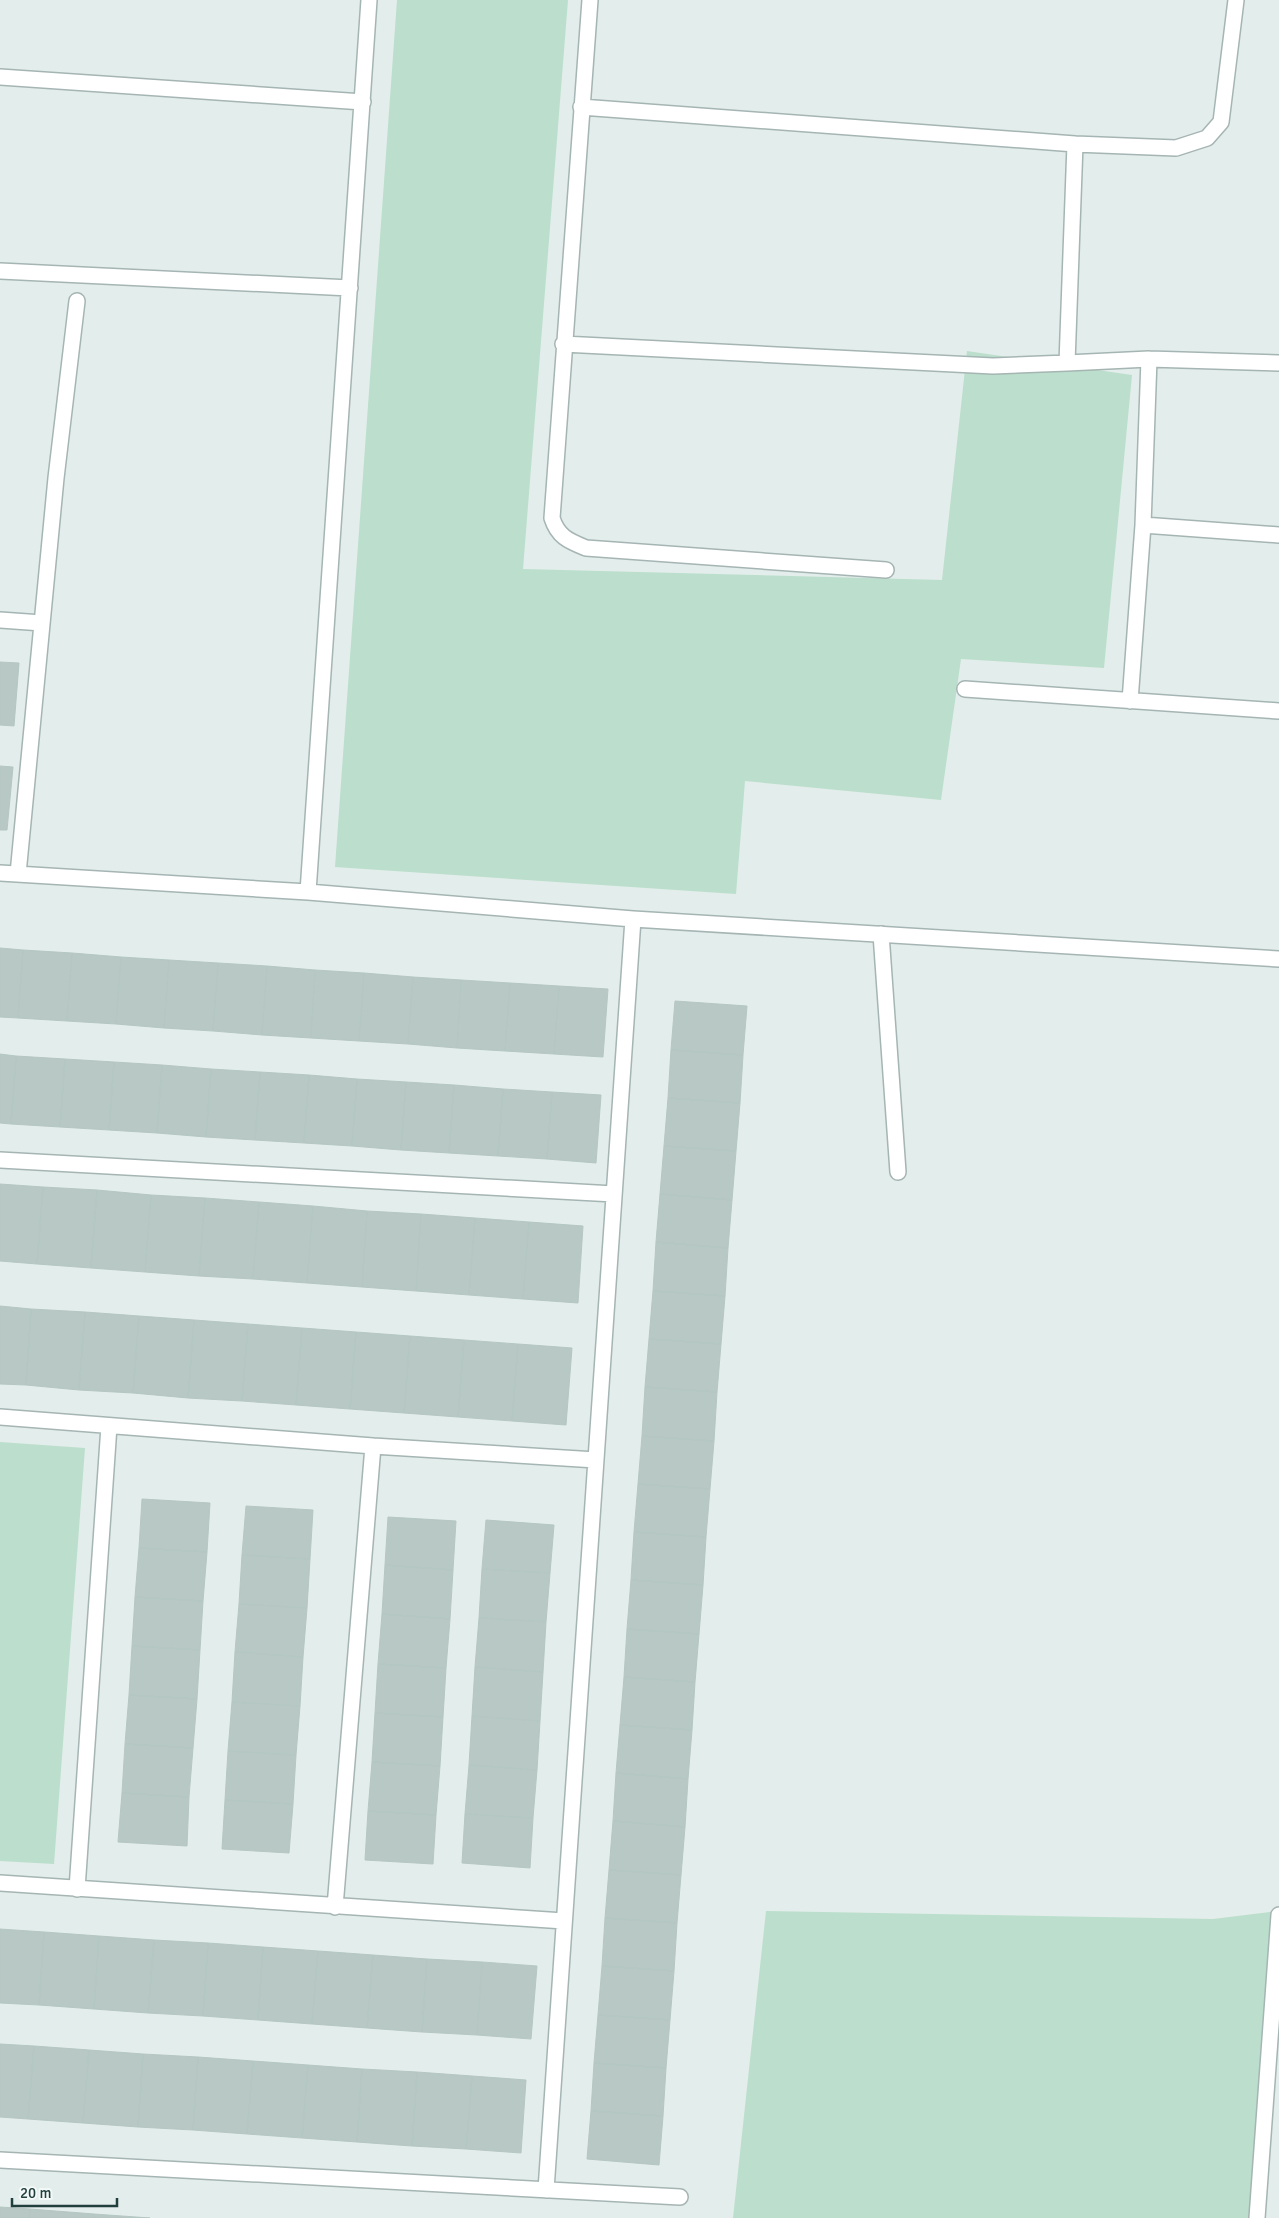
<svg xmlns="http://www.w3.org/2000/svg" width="1279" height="2218" font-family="Signika,sans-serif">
  <rect width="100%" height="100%" fill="#e3edeb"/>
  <path fill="#bbdfcc" d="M397,0H568L523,569L942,580L967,351L1132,375L1104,668L961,659L941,800L745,781L736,894L335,867Z
    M0,1442L85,1448L54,1864L0,1861Z
    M766,1911L1213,1919L1279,1911L1257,2218H733Z"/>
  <path fill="#b8c8c4" stroke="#b5c7c3" d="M0,662L19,663L14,726L0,725Z
    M0,766L13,767L7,830H0Z
    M0,948L23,950L18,1018L0,1017Z
    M23,950L72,953L67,1021L18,1018Z
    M72,953L121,957L116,1024L67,1021Z
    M121,957L169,960L164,1028L116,1024Z
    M169,960L218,963L213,1031L164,1028Z
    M218,963L267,966L262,1035L213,1031Z
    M267,966L315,970L311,1038L262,1035Z
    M315,970L364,973L359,1041L311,1038Z
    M364,973L413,977L408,1044L359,1041Z
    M413,977L461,980L457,1048L408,1044Z
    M461,980L510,983L505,1051L457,1048Z
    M510,983L559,986L554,1054L505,1051Z
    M559,986L608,989L603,1057L554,1054Z
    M675,1001L747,1006L743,1055L671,1050Z
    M671,1050L743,1055L740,1103L668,1098Z
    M0,1054L16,1056L11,1124L0,1123Z
    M16,1056L65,1059L60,1127L11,1124Z
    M65,1059L114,1062L109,1130L60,1127Z
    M114,1062L162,1065L157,1133L109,1130Z
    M162,1065L211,1069L206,1137L157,1133Z
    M211,1069L260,1072L255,1140L206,1137Z
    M260,1072L309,1075L304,1143L255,1140Z
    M309,1075L357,1079L352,1146L304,1143Z
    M357,1079L406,1082L401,1150L352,1146Z
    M406,1082L454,1085L449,1153L401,1150Z
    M454,1085L503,1089L498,1156L449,1153Z
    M503,1089L552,1092L547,1159L498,1156Z
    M552,1092L601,1095L596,1163L547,1159Z
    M668,1098L740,1103L736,1151L664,1146Z
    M664,1146L736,1151L732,1200L660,1194Z
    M0,1184L43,1187L37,1264L0,1261Z
    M43,1187L97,1190L91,1268L37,1264Z
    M97,1190L151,1195L145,1272L91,1268Z
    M660,1194L732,1200L728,1248L656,1242Z
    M151,1195L205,1198L199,1276L145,1272Z
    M205,1198L259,1202L253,1279L199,1276Z
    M259,1202L313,1206L307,1283L253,1279Z
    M313,1206L367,1211L362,1287L307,1283Z
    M367,1211L421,1214L416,1291L362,1287Z
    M421,1214L475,1218L469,1295L416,1291Z
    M475,1218L529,1222L523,1299L469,1295Z
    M529,1222L583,1226L578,1303L523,1299Z
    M656,1242L728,1248L725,1296L653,1291Z
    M653,1291L725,1296L721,1344L649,1339Z
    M0,1306L31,1309L26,1385L0,1384Z
    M31,1309L85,1312L79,1390L26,1385Z
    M85,1312L139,1316L133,1393L79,1390Z
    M139,1316L194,1320L188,1398L133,1393Z
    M194,1320L248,1324L242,1401L188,1398Z
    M248,1324L302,1328L296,1405L242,1401Z
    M302,1328L356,1332L350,1409L296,1405Z
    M356,1332L410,1336L404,1413L350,1409Z
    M410,1336L464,1340L458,1417L404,1413Z
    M649,1339L721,1344L717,1392L645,1387Z
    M464,1340L518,1344L512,1421L458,1417Z
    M518,1344L572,1348L566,1425L512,1421Z
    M645,1387L717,1392L714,1441L642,1436Z
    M642,1436L714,1441L710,1489L638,1484Z
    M638,1484L710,1489L706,1537L634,1532Z
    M142,1499L210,1503L207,1552L139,1548Z
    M246,1506L313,1510L310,1559L242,1555Z
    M388,1517L456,1521L453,1570L385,1565Z
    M486,1520L554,1525L550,1573L482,1569Z
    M634,1532L706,1537L703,1585L631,1580Z
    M139,1548L207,1552L203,1601L135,1597Z
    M242,1555L310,1559L307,1608L239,1604Z
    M385,1565L453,1570L450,1619L382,1614Z
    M482,1569L550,1573L546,1622L479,1618Z
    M631,1580L703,1585L699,1634L627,1629Z
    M135,1597L203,1601L200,1650L132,1646Z
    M239,1604L307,1608L303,1657L235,1652Z
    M382,1614L450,1619L446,1668L378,1664Z
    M479,1618L546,1622L543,1672L475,1667Z
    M627,1629L699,1634L695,1682L624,1677Z
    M132,1646L200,1650L197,1699L129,1695Z
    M235,1652L303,1657L300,1706L232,1702Z
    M378,1664L446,1668L443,1717L375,1713Z
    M475,1667L543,1672L540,1721L472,1716Z
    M624,1677L695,1682L692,1730L620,1725Z
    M129,1695L197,1699L193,1748L125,1744Z
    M232,1702L300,1706L296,1755L228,1751Z
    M375,1713L443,1717L440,1766L372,1762Z
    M472,1716L540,1721L537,1770L469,1765Z
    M620,1725L692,1730L688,1779L616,1773Z
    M125,1744L193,1748L189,1797L122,1793Z
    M228,1751L296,1755L293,1804L225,1800Z
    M372,1762L440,1766L436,1815L368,1811Z
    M469,1765L537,1770L533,1818L465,1814Z
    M616,1773L688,1779L685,1827L613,1821Z
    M122,1793L189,1797L187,1846L118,1842Z
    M225,1800L293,1804L289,1853L222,1849Z
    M368,1811L436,1815L433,1864L365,1860Z
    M465,1814L533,1818L530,1868L462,1863Z
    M613,1821L685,1827L681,1875L609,1870Z
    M609,1870L681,1875L677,1923L605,1918Z
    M605,1918L677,1923L674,1971L602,1966Z
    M0,1929L44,1932L39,2005L0,2003Z
    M44,1932L99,1936L94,2009L39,2005Z
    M99,1936L154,1940L148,2013L94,2009Z
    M154,1940L208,1943L203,2016L148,2013Z
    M208,1943L263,1947L258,2020L203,2016Z
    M263,1947L318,1951L312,2024L258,2020Z
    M318,1951L373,1955L367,2028L312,2024Z
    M373,1955L427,1959L422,2032L367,2028Z
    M427,1959L482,1962L477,2035L422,2032Z
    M482,1962L537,1966L531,2039L477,2035Z
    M602,1966L674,1971L670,2020L598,2015Z
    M598,2015L670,2020L666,2068L594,2063Z
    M0,2044L34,2046L28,2119L0,2117Z
    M34,2046L89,2050L83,2123L28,2119Z
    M89,2050L143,2054L138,2127L83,2123Z
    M143,2054L198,2057L193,2130L138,2127Z
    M198,2057L253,2061L247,2134L193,2130Z
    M253,2061L308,2065L302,2138L247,2134Z
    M594,2063L666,2068L663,2116L591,2111Z
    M308,2065L362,2069L357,2142L302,2138Z
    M362,2069L417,2072L412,2146L357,2142Z
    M417,2072L472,2076L466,2149L412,2146Z
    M472,2076L526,2080L521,2153L466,2149Z
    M591,2111L663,2116L659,2165L587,2159Z
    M0,2207L30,2209L29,2218H0Z
    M30,2209L94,2214V2218H29Z
    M94,2214L150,2218H94Z"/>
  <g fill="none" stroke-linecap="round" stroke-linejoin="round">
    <g stroke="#a5b5b3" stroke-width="18">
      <path id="lane" d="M881,934L898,1172"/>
    </g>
    <g stroke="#a5b5b3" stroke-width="18">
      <path id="street" d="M590,0L552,518C558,537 569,541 586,548L886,570
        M0,77L363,102
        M581,107L1075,144L1067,363L1149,359L1279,363
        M1075,144L1176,148L1207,138L1221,122L1236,0
        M0,271L350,288
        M563,344L993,366L1067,363
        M1143,525L1279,535
        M0,620L42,623
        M965,689L1279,711
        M1130,701L1143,525L1149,359
        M0,873L308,892L633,919L1279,959
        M18,874L56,478L77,301
        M308,892L369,0
        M0,1160L614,1194
        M0,1417L373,1446L596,1460
        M0,1883L564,1921
        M77,1889L109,1426
        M335,1907L373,1446
        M0,2160L680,2197
        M546,2190L633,919
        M1257,2218L1279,1915"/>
    </g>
    <use href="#lane" stroke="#fff" stroke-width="15"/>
    <use href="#street" stroke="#fff" stroke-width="15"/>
  </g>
  <path d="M12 2198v8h105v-8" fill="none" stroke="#213f3d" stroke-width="2.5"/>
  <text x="20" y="2198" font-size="15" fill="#213f3d" stroke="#f3f9f8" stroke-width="4" paint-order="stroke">20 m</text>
</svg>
